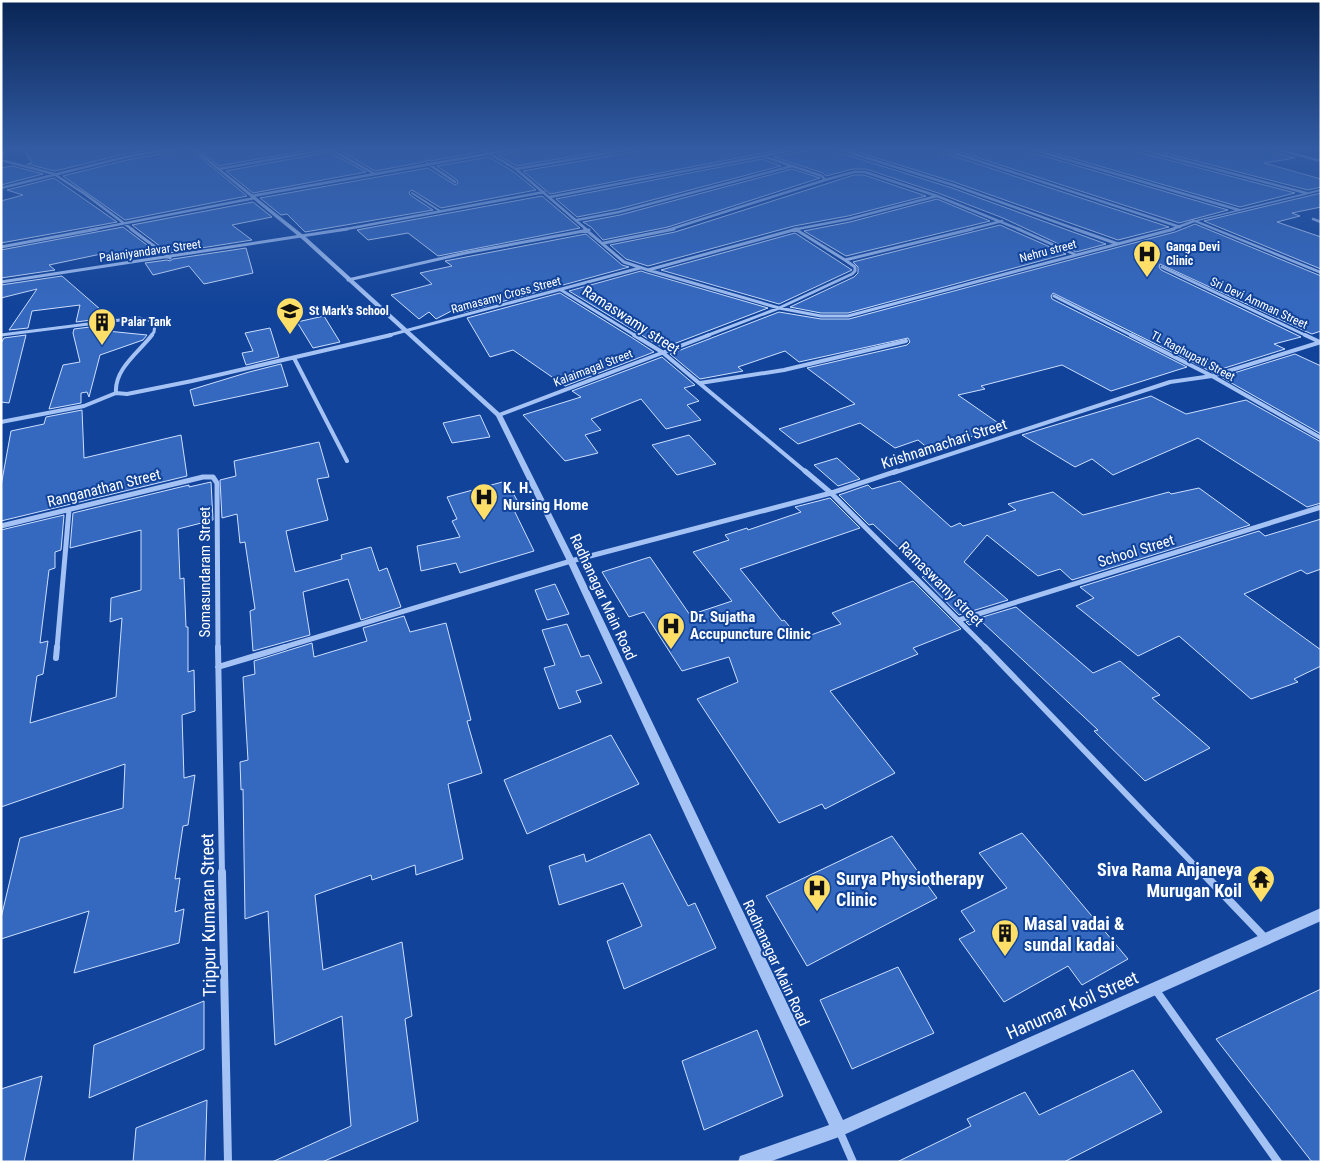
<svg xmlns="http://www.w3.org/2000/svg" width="1322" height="1163" font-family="'Roboto Condensed',sans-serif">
  <rect width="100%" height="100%" fill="#11439a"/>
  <path fill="#3569c0" stroke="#cddffe" d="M22,147H166L125,154L55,171L27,164L32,163Z
    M184,147H188L247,196L125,220L63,176L127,160L182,150Z
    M195,147H325L219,166Z
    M343,147H475L480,152L430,161L427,160L424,162L375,171L339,150Z
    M529,147H628L517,166L498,155L527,150Z
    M647,147H795L550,194L523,171L645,150Z
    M812,147H829L831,150L952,188L1106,244L1076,252L1003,218L938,193L866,169H853L826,176L823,173L774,157L810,150Z
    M841,147H933L935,150L1169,227L1118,240L954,182Z
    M945,147H1021L1023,150L1228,210L1179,223Z
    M1034,147H1128L1130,150L1295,193L1240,207Z
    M1142,147H1265L1267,150L1295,158L1264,163L1321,179V187L1308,190Z
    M329,152L366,172L253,193L226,171Z
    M489,157L514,172L536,190L441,208L412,190L409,192L410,195L433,210L305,232L287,214L281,215L260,198L428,168L455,185L458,183L457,180L437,166Z
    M762,159L781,166L618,209L577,217L556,199Z
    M12,166L43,174L1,185V168Z
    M792,169L820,178L668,227L603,240L591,227L583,222L620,215Z
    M854,175H864L926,196L848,216L794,226L648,266L626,259L610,245L675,232Z
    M54,178L117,222L1,243V201L23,195L7,190Z
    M1321,193V207L1292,213L1300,216L1277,222L1321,237V269L1204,221Z
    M542,196L580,228L438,256L408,233L368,240L357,230Z
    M937,199L990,221L846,256L804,231L850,222Z
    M253,202L272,217L232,225L252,240L169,253L132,225Z
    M1195,224L1321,276V331L1312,334L1305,331L1160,264L1159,267L1161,270L1301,337L1274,344L1285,349L1212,372L1053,293L1051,296L1052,299L1187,367L1111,391L1062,365L981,386L985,389L958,395L1004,427L929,449L918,440L895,448L860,423L798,444L779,429L855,404L807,368L907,345L910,342L908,338L799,362L785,351L738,367L743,371L700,379L670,354L779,312L821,319H849L1175,232Z
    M1000,225L1066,254L848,313H821L790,307L854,277L858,273V267L853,262Z
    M123,227L159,254L140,257L138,254L107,261L101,254L49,265L55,270L1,278V250Z
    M795,233L852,270L779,304L661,270Z
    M586,234L622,265L629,267L464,312L461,306L436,319L429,312L419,319L391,295L432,284L420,273L452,266L445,261Z
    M246,248L253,273L204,284L189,266L153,275L145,263L167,260L170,261L173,259Z
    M641,271L647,273L768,308L663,348L569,291Z
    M62,276L101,310L99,319L76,322L80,305L32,311L28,328L9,330L37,289L1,298V285Z
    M560,293L631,337L654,352L565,386L513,350L490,357L467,318Z
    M324,316L340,342L313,348L297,322Z
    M98,326L97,330L147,335L143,340L100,355L89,397L87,392L81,393V403L49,409L63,365L80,362L73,333L74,329Z
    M270,328L279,357L246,365L242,353L253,351L245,333Z
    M26,335L9,403L1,402V343L4,338Z
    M1295,354L1321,366V434L1221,377Z
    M662,357L695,385L684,388L699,401L687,405L701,420L666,429L641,399L591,419L601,430L585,435L598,453L565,461L523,415L581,397L572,391Z
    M281,364L288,386L194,406L190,390L249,372Z
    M1151,396L1186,414L1246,400L1321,442V503L1307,507L1198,438L1113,475L1092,459L1075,467L1022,435Z
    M82,410L84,458L181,435L187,476L1,521V486L11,431L44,424L46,417Z
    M480,415L490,437L452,443L443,423Z
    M689,435L716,464L677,475L652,445Z
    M319,442L329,477L317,479L328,520L286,531L295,572L342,559L341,555L371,547L379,571L387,568L401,607L361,620L348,579L303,592L310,635L253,651L250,611L255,609L245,542L240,543L237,514L222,518L220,480L236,476L234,461Z
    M837,458L860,479L838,486L814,465Z
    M506,481L517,500L510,502L534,551L460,573L456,563L421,571L417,546L460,537L452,521L457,519L447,497Z
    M900,481L951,527L960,523L963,526L1016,510L1008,504L1053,492L1083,515L1169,492L1171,494L1199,488L1250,525L1072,580L1060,569L1038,576L987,535L964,562L1008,600L959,615L922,577L928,575L873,524L869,525L839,495L868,485L872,489Z
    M211,482L213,520L178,529L180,579L184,578L186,627H188V672L194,670L195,711L182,715L184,778L195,775L188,825L183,826L175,879L180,878L175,912L184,909L179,943L74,973L89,911L1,939V918L20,838L123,808L125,764L1,807V530L64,515L61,550L55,552V568L49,570L40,643L48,641L43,674L37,676L30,723L116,697L122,618L110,622L111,598L141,590V530L70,548L73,513L189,485V487Z
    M830,498L860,528L740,569L782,621L784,620L800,639L841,624L832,613L913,581L961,629L913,648L918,654L830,691L895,773L825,809L822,804L779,823L697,699L738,682L729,657L682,671L644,612L629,617L602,572L650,557L690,615L732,601L693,552L729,540L725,535L747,528L748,530L801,512L795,507Z
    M1321,519V569L1307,574L1301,570L1244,594L1321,650V666L1294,679L1298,682L1251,699L1179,636L1138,656L1076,606L1094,598L1080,587L1259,531L1265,536Z
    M555,584L569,614L547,620L535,590Z
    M1016,607L1093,673L1120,661L1160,695L1152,698L1210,748L1145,781L1094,731L1098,730L981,621L969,625L966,622Z
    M404,616L410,632L446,623L471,720L467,721L482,773L448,784L463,859L416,875L415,865L372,880L371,875L315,895L323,970L402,942L412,1016L405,1019L418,1121L322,1162H272L351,1126L342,1016L275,1045L268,911L245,919L243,789L241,790L240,762L248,760L243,677L255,674L254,661L312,643L314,657L367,641L363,628Z
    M567,624L581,657L589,655L602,683L576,691L581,702L559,709L544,668L555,665L542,630Z
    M611,735L639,784L527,834L504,780Z
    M1022,833L1128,959L1082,985L1068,966L1004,1002L959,939L975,931L961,911L1007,888L979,853Z
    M650,834L688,906L695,903L716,948L624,989L607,941L642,926L623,883L559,905L549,866L584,854L586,862Z
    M892,836L937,898L807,966L766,896Z
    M898,967L934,1033L852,1069L820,1000Z
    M1321,989V1162H1312L1216,1039Z
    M204,1001V1049L89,1098L94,1045Z
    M757,1030L783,1096L704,1130L682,1061Z
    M1133,1070L1162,1112L1064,1162H897L971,1126L967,1119L1025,1092L1039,1115Z
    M42,1076L24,1162H1V1089Z
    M207,1100L205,1162H133L136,1128Z"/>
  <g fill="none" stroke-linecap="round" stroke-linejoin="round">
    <path stroke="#a4c2f4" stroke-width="2" d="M412,193L440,211"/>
    <path stroke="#a4c2f4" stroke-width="2.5" d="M6,147L1,160L54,174L85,194L133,230
      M478,147L516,169L587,230
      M832,147L953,185L1078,230
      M936,147L1180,227
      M1024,147L1239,210
      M1131,147L1306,193
      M1268,147L1321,161
      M6,148L16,147
      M328,148L373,173
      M427,163L455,182
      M219,169L340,147
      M516,169L644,147
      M825,180L854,172H865L937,196L1021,230
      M1,188L126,157L181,147
      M252,196L526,147
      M550,197L809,147
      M1313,219L1321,222
      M577,220L619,212L792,166
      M90,230L255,198
      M341,230L544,192
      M668,230L825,180L822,176L762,156
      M792,230L849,219L937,196
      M967,230L1002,221
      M1170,230L1194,221"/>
    <path stroke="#a4c2f4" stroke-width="3" d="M131,229L170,258
      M585,229L624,262L648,270L779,308L821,316H848L1174,229
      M795,229L845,260L972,229
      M1018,229L1074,254
      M1075,229L1118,244
      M604,243L674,229
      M1,247L97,229
      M1162,267L1307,336
      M648,270L797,229
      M348,280L465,253L589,230
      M1,282L347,229
      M561,290L636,336
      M1054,296L1133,336
      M1,335L136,318L147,319L155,324L154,332L151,336
      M386,336L640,268
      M706,336L779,308L852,274L855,271V267L845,260"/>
    <path stroke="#a4c2f4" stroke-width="4" d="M152,335C139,352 114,369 116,393L127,394L192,381L391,335
      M634,335L662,352L807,473
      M1131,335L1212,376L1321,438
      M1305,335L1320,342
      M294,358L347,461
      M700,383L784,370L906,341
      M499,415L709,335
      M1,422L84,406L116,393
      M893,473L1170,382L1212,376L1321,342"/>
    <path stroke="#a4c2f4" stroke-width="5" d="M805,471L831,493L986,648
      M1,526L203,477H213L217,483L218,648
      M959,620L1321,507
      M57,648L69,510
      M281,648L571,561L831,493L897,471"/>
    <path stroke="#a4c2f4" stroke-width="6" d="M218,647L222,874
      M985,647L1203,874
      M56,658L57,647
      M218,667L285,647"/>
    <path stroke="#a4c2f4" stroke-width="8" d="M222,872L228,1162
      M1202,872L1266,939
      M1155,989L1278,1162
      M839,1130L853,1162"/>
    <path fill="#a4c2f4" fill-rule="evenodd" d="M190,147H193L307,238L502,415L575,561L843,1120L1321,908V921L839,1137L769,1162H738L740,1156L746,1154L829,1125L567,561L496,416L303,240Z
      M1321,189V191L1198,221L1321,271V274L1192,221Z"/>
  </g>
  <linearGradient id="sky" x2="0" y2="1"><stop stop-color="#092555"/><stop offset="0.48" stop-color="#325ba3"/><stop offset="1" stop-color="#325ba3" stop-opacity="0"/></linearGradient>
  <rect width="1322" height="309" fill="url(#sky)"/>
  <defs>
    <g id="hospital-pin" transform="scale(1.4375)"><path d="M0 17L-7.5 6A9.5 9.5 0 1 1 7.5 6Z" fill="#ffdf67" stroke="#11439a"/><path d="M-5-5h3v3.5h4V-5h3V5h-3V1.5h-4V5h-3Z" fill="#111"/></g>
    <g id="school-pin" transform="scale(1.4375)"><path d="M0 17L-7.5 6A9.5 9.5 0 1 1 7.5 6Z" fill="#ffdf67" stroke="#11439a"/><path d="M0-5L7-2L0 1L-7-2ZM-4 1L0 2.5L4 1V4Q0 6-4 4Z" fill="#111"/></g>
    <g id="building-pin" transform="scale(1.4375)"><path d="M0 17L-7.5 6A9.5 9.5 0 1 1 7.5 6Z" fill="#ffdf67" stroke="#11439a"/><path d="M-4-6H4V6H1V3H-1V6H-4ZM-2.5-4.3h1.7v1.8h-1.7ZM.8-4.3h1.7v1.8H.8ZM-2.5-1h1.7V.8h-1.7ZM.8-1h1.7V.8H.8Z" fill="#111"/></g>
    <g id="temple-pin" transform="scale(1.4375)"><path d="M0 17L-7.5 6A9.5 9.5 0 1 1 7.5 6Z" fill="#ffdf67" stroke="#11439a"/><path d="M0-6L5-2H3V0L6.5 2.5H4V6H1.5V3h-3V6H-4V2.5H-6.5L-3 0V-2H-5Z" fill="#111"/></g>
  </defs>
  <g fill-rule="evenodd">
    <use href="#hospital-pin" x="1147" y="254"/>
    <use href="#school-pin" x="290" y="311"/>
    <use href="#building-pin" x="102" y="322"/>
    <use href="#hospital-pin" x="484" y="497"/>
    <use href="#hospital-pin" x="671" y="626"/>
    <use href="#temple-pin" x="1261" y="879"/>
    <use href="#hospital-pin" x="817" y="888"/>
    <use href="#building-pin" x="1005" y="933"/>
  </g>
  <g text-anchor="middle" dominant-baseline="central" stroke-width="4" stroke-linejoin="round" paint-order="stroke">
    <g font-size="12" font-weight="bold" fill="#fff" stroke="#11439a" text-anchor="start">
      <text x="1166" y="247">Ganga Devi<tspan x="1166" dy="14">Clinic</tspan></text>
      <text x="309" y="311">St Mark's School</text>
      <text x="121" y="322">Palar Tank</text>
    </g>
    <g font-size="12" fill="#fff" stroke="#11439a">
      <text transform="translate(150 251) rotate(-8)">Palaniyandavar Street</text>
      <text transform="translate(1048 251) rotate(-15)">Nehru street</text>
      <text transform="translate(506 295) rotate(-15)">Ramasamy Cross Street</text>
      <text transform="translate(1259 303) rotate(25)">Sri Devi Amman Street</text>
      <text transform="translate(1193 356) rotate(28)">TL Raghupati Street</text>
      <text transform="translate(593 368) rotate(-21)">Kalaimagal Street</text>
    </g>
    <g font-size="15" fill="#fff" stroke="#11439a">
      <text transform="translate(631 320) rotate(33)">Ramaswamy street</text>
      <text transform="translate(944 444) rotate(-18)">Krishnamachari Street</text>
      <text transform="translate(104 488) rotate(-14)">Ranganathan Street</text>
      <text transform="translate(1136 551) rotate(-17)">School Street</text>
      <text transform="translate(205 572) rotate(-90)">Somasundaram Street</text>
      <text transform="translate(941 584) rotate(45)">Ramaswamy street</text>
      <text transform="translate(603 597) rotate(65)">Radhanagar Main Road</text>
      <text transform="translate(776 963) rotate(65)">Radhanagar Main Road</text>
    </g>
    <g font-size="15" font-weight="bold" fill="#fff" stroke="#11439a" text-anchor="start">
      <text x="503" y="488">K. H.<tspan x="503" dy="17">Nursing Home</tspan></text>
      <text x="690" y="617">Dr. Sujatha<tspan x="690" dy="17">Accupuncture Clinic</tspan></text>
    </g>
    <g font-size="18" font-weight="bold" fill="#fff" stroke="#11439a" text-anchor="start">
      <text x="1242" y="869" text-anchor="end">Siva Rama Anjaneya<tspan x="1242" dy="21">Murugan Koil</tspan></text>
      <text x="836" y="878">Surya Physiotherapy<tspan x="836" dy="21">Clinic</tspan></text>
      <text x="1024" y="923">Masal vadai &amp;<tspan x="1024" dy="21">sundal kadai</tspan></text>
    </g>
    <g font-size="18" fill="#fff" stroke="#11439a">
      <text transform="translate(208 915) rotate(-91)">Trippur Kumaran Street</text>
      <text transform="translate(1072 1005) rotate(-24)">Hanumar Koil Street</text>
    </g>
  </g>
  <rect width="1322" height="1163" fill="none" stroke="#ffffff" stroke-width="5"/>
</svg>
